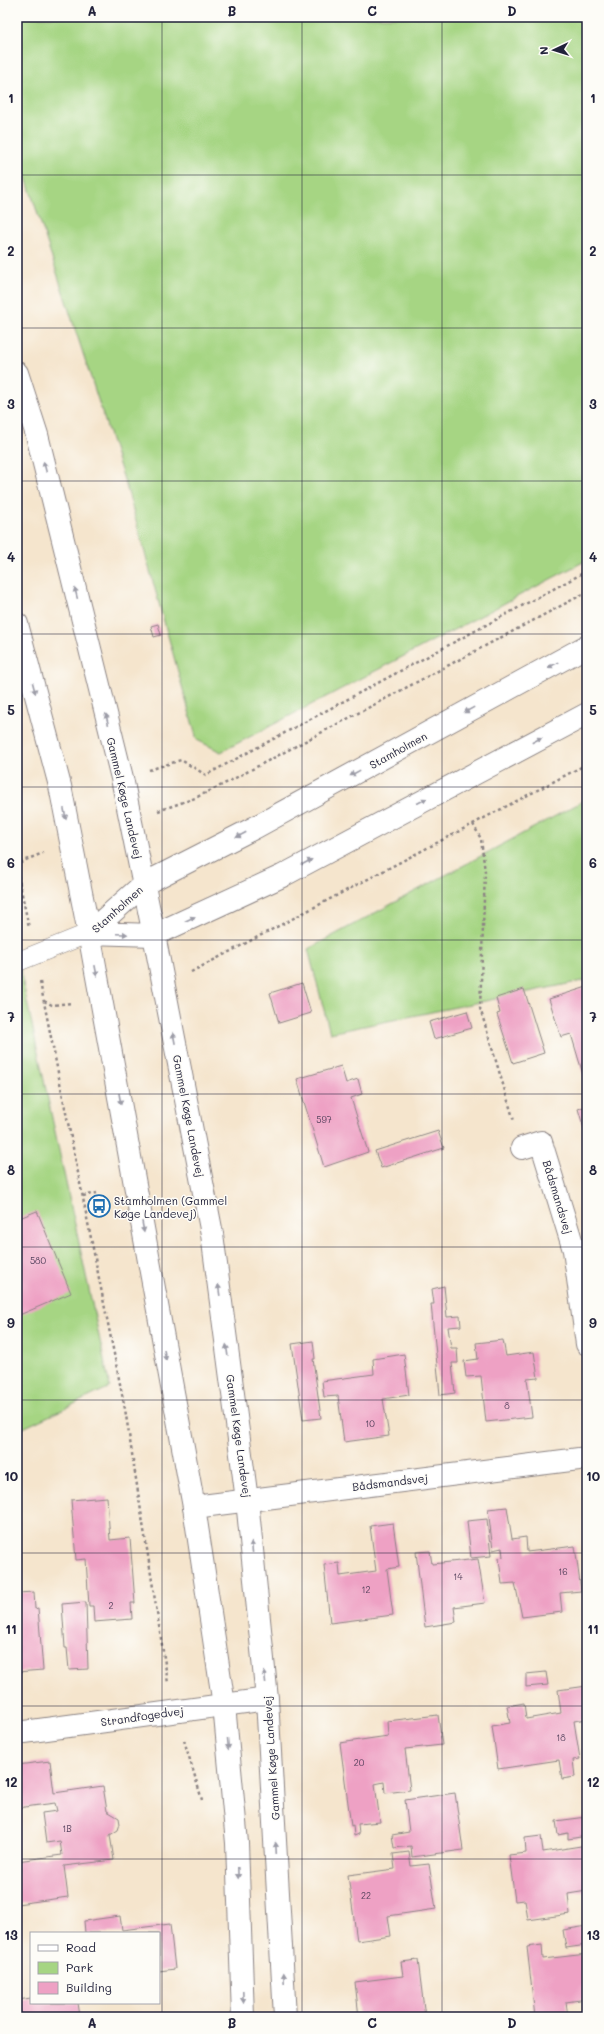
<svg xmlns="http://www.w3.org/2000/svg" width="604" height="2034" font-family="Mali,sans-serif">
  <rect width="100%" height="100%" fill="#fdfcf7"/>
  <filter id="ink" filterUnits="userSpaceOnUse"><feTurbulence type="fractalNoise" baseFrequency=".025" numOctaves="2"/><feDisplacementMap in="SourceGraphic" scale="8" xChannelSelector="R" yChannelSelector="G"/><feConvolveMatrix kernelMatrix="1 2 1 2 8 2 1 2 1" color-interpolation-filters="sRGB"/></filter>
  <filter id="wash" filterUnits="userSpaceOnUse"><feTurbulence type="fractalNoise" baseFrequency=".012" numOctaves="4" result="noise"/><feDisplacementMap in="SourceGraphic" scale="16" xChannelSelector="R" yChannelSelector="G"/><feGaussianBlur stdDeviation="0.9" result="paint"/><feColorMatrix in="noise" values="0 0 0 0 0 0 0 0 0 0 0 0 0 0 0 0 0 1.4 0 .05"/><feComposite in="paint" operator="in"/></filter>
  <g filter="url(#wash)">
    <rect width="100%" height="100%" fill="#f5e5cd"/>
    <path fill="#a6d583" stroke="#647c5f" d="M17,17H587V560L221,752L197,740L128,492L17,150Z
      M587,799V980L330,1033L308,949Z
      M17,955L110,1387L17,1431Z"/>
    <g id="blocks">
      <path fill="#eea1c4" d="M158,624L161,635L154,637L151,626Z
        M302,983L311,1013L279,1023L270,993Z
        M587,987V1080L585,1081L571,1034L561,1037L549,999Z
        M524,989L544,1053L513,1063L497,1014L500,1013L496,998Z
        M467,1011L472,1028L434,1039L429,1022Z
        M341,1066L346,1083L358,1079L362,1094L351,1098L368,1152L324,1167L297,1079Z
        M587,1106V1138L578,1109Z
        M438,1131L444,1148L381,1168L375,1151Z
        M37,1211L71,1293L17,1316V1219Z
        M444,1286L447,1317L460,1316L461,1326L448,1327L451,1348H457L458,1363H452L455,1393L440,1395L431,1304H434L432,1289Z
        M503,1340L506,1356L534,1352L538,1378L527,1379L532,1417L486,1422L481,1376L466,1377L464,1361L478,1359L476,1343Z
        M313,1341L315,1359H313L321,1418L303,1420L292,1344Z
        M404,1354L409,1395L383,1399L389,1436L344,1442L338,1396L324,1397L322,1381L374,1374L373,1359Z
        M107,1497L110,1540L130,1538L135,1603H131L132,1619L94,1622L93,1606H89L86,1559L76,1560L71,1500Z
        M507,1507L512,1539L526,1537L527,1552L575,1546L581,1591L560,1593L562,1612L522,1617L515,1583L502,1584L499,1558L503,1557L502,1548L493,1550L488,1509Z
        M487,1519L491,1556L471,1558L467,1521Z
        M393,1523L399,1567L387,1569L393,1615L330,1623L324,1565L339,1563L340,1576L376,1571L370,1526Z
        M430,1551L432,1564L478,1559L485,1603L454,1607L456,1622L425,1627L416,1552Z
        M34,1592L35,1609L38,1608L43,1670L17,1672V1593Z
        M86,1602L88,1669L69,1670L67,1648H65L62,1604Z
        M546,1672L548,1685L526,1687V1674Z
        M587,1686V1719L574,1721L580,1759L573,1760L575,1777L562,1779L559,1760L498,1769L492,1726L510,1723L507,1706L524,1703L526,1719L561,1713L558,1690Z
        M438,1715L442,1745L405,1749L410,1790L385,1793L384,1782L375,1784L380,1822L358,1824L359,1834L354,1836L353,1825L351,1826L340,1743L388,1736L387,1721Z
        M50,1761L54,1793L103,1786L107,1811L119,1818L120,1824L118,1830L110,1835L114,1860L64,1866L68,1897L17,1904V1861L62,1855L60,1841L46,1843L42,1813L57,1811L55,1803L17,1808V1765Z
        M455,1793L463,1850L412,1857L411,1846L394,1848L392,1835L409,1832L405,1800Z
        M587,1817V1836L568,1839V1833L558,1835L556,1821Z
        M541,1836L543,1852L587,1845V1891L568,1894L570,1914L528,1920L525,1900L515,1901L509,1855L526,1853L525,1838Z
        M409,1852L411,1866L429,1864L436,1909L388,1916L391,1936L357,1941L348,1875L395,1869L393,1854Z
        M120,1916L122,1930L170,1924L175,1969L159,1971V1933H85L84,1921Z
        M587,1926V1945L566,1948L563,1930Z
        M542,1945L543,1959L587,1954V1999L566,2002L568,2017H535L527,1947Z
        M418,1960L425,2017H359L355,1982L403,1976L401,1962Z
        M31,1998V2003H78L80,2016L22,2017L18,2000Z"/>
    </g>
  </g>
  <g filter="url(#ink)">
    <use href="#blocks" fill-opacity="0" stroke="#8c8484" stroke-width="1"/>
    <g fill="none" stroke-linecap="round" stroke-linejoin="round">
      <g stroke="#8c8484" stroke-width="20">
        <path id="lane" d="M17,962L89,933"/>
      </g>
      <g stroke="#8c8484" stroke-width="24">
        <path id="street" d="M522,1148L541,1142L574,1250L587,1344
          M194,1507L587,1458
          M17,1733L267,1699"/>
      </g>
      <g stroke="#8c8484" stroke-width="24">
        <path id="secondary" d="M17,373L37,435L122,778L154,935L212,1234L247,1500L267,1699L285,2017
          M17,624L60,786L89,933L194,1507L224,1705L237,1843L243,2017
          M89,933L144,884L254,828L587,646
          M89,933L154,935L282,876L587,714"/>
      </g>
      <path stroke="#8c8484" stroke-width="2.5" stroke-dasharray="3 3" stroke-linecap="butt" d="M149,770L181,760L206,775L587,571
        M158,811L195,798L226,783L587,592
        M473,824L481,839L485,872L480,1008L514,1121
        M17,868L23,861L43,853
        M17,870L29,928
        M191,972L587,764
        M40,982L125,1409L168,1683
        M44,1001L52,1005L72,1003
        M83,1196L97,1193
        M184,1740L202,1800"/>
      <use href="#lane" stroke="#fff" stroke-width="19"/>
      <use href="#street" stroke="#fff" stroke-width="22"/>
      <use href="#secondary" stroke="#fff" stroke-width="22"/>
    </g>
    <defs><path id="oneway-solid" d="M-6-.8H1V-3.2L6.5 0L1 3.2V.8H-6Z"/></defs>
    <g fill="#9c9ca7">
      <use href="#oneway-solid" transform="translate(45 467) rotate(-104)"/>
      <use href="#oneway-solid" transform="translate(76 593) rotate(-104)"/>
      <use href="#oneway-solid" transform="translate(553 665) rotate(152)"/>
      <use href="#oneway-solid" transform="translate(34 688) rotate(75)"/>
      <use href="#oneway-solid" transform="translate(469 710) rotate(151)"/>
      <use href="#oneway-solid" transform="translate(107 719) rotate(-104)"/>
      <use href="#oneway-solid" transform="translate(537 740) rotate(-28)"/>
      <use href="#oneway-solid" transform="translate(355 773) rotate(151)"/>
      <use href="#oneway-solid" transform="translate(422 801) rotate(-28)"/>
      <use href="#oneway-solid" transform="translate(65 814) rotate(79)"/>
      <use href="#oneway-solid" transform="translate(241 835) rotate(152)"/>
      <use href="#oneway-solid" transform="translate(307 862) rotate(-28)"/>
      <use href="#oneway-solid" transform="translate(190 919) rotate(-25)"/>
      <use href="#oneway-solid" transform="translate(122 934) rotate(2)"/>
      <use href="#oneway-solid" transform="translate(96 971) rotate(79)"/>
      <use href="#oneway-solid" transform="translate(174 1038) rotate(-101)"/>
      <use href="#oneway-solid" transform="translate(120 1099) rotate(80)"/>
      <use href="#oneway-solid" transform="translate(143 1227) rotate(80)"/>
      <use href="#oneway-solid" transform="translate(219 1290) rotate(-98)"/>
      <use href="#oneway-solid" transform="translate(227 1350) rotate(-98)"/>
      <use href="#oneway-solid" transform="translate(165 1355) rotate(79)"/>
      <use href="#oneway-solid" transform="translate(252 1547) rotate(-96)"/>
      <use href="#oneway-solid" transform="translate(265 1677) rotate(-96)"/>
      <use href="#oneway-solid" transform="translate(228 1744) rotate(85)"/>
      <use href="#oneway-solid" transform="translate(276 1848) rotate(-93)"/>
      <use href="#oneway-solid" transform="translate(238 1873) rotate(88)"/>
      <use href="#oneway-solid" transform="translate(284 1978) rotate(-92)"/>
      <use href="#oneway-solid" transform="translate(243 1997) rotate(88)"/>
    </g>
  </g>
  <path fill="none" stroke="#22223b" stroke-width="1" stroke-opacity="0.55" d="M162,17V2017M302,17V2017M442,17V2017M17,175H587M17,328H587M17,481H587M17,634H587M17,787H587M17,940H587M17,1094H587M17,1247H587M17,1400H587M17,1553H587M17,1706H587M17,1859H587"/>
  <defs>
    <g id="bus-ring" transform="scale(1.15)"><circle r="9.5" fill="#fdfcf7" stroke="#1f6fb2" stroke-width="1.5"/><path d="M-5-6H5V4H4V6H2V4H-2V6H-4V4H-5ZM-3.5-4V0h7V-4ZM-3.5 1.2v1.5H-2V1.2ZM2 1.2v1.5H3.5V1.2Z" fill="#1f6fb2"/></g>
  </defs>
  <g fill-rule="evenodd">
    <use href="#bus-ring" x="99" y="1206"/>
  </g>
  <g text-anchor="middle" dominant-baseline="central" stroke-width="3" stroke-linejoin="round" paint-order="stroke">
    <g font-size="9" fill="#55425d">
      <text x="324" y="1119">597</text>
      <text x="38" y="1260">580</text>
      <text x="507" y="1405">8</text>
      <text x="370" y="1423">10</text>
      <text x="563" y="1571">16</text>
      <text x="458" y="1576">14</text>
      <text x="366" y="1589">12</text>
      <text x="111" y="1605">2</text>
      <text x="561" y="1737">18</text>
      <text x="359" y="1762">20</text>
      <text x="67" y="1828">1B</text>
      <text x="366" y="1895">22</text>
    </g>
    <g font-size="11" fill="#22223b" stroke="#fdfcf7">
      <text transform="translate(398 750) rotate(-29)">Stamholmen</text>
      <text transform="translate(125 798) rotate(77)">Gammel Køge Landevej</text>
      <text transform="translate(117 909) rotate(-42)">Stamholmen</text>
      <text transform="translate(189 1116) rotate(79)">Gammel Køge Landevej</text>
      <text transform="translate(558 1197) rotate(73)">Bådsmandsvej</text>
      <text transform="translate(239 1436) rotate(82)">Gammel Køge Landevej</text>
      <text transform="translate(390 1482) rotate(-7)">Bådsmandsvej</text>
      <text transform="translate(142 1716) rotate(-8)">Strandfogedvej</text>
      <text transform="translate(271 1758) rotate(-94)">Gammel Køge Landevej</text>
    </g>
    <g font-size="11" fill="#22223b" stroke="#fdfcf7" text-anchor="start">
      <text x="114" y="1200">Stamholmen (Gammel<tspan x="114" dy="13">Køge Landevej)</tspan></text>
    </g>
  </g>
  <rect width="604" height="2034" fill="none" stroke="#fdfcf7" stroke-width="44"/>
  <rect x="30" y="1932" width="130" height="72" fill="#fdfcf7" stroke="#a5a5ac"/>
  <rect x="38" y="1945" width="20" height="6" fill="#ffffff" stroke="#a5a5ac"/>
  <text x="66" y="1952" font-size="12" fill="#22223b">Road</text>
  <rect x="38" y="1962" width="20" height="12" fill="#a6d583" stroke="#a5a5ac"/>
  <text x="66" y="1972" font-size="12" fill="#22223b">Park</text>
  <rect x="38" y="1982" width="20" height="12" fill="#eea1c4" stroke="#a5a5ac"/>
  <text x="66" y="1992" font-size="12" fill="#22223b">Building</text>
  <g transform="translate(554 50) rotate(266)" stroke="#fdfcf7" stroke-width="3" paint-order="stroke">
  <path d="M0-3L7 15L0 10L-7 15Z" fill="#22223b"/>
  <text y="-6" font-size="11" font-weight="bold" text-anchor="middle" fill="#22223b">N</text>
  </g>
  <rect x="22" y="22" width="560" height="1990" fill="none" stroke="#22223b" stroke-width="1.5"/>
  <g font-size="13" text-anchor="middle" font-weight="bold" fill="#22223b">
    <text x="92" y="16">A</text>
    <text x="232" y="16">B</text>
    <text x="372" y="16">C</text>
    <text x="512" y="16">D</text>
    <text x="11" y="103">1</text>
    <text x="593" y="103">1</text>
    <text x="11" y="256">2</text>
    <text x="593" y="256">2</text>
    <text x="11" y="409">3</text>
    <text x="593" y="409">3</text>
    <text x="11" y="562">4</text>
    <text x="593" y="562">4</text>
    <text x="11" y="715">5</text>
    <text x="593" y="715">5</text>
    <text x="11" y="868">6</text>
    <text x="593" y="868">6</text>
    <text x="11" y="1022">7</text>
    <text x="593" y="1022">7</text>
    <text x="11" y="1175">8</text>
    <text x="593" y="1175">8</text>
    <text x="11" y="1328">9</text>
    <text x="593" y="1328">9</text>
    <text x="11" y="1481">10</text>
    <text x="593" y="1481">10</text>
    <text x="11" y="1634">11</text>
    <text x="593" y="1634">11</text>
    <text x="11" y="1787">12</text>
    <text x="593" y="1787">12</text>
    <text x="11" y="1940">13</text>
    <text x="593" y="1940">13</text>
    <text x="92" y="2028">A</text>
    <text x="232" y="2028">B</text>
    <text x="372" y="2028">C</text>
    <text x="512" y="2028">D</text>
  </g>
</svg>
